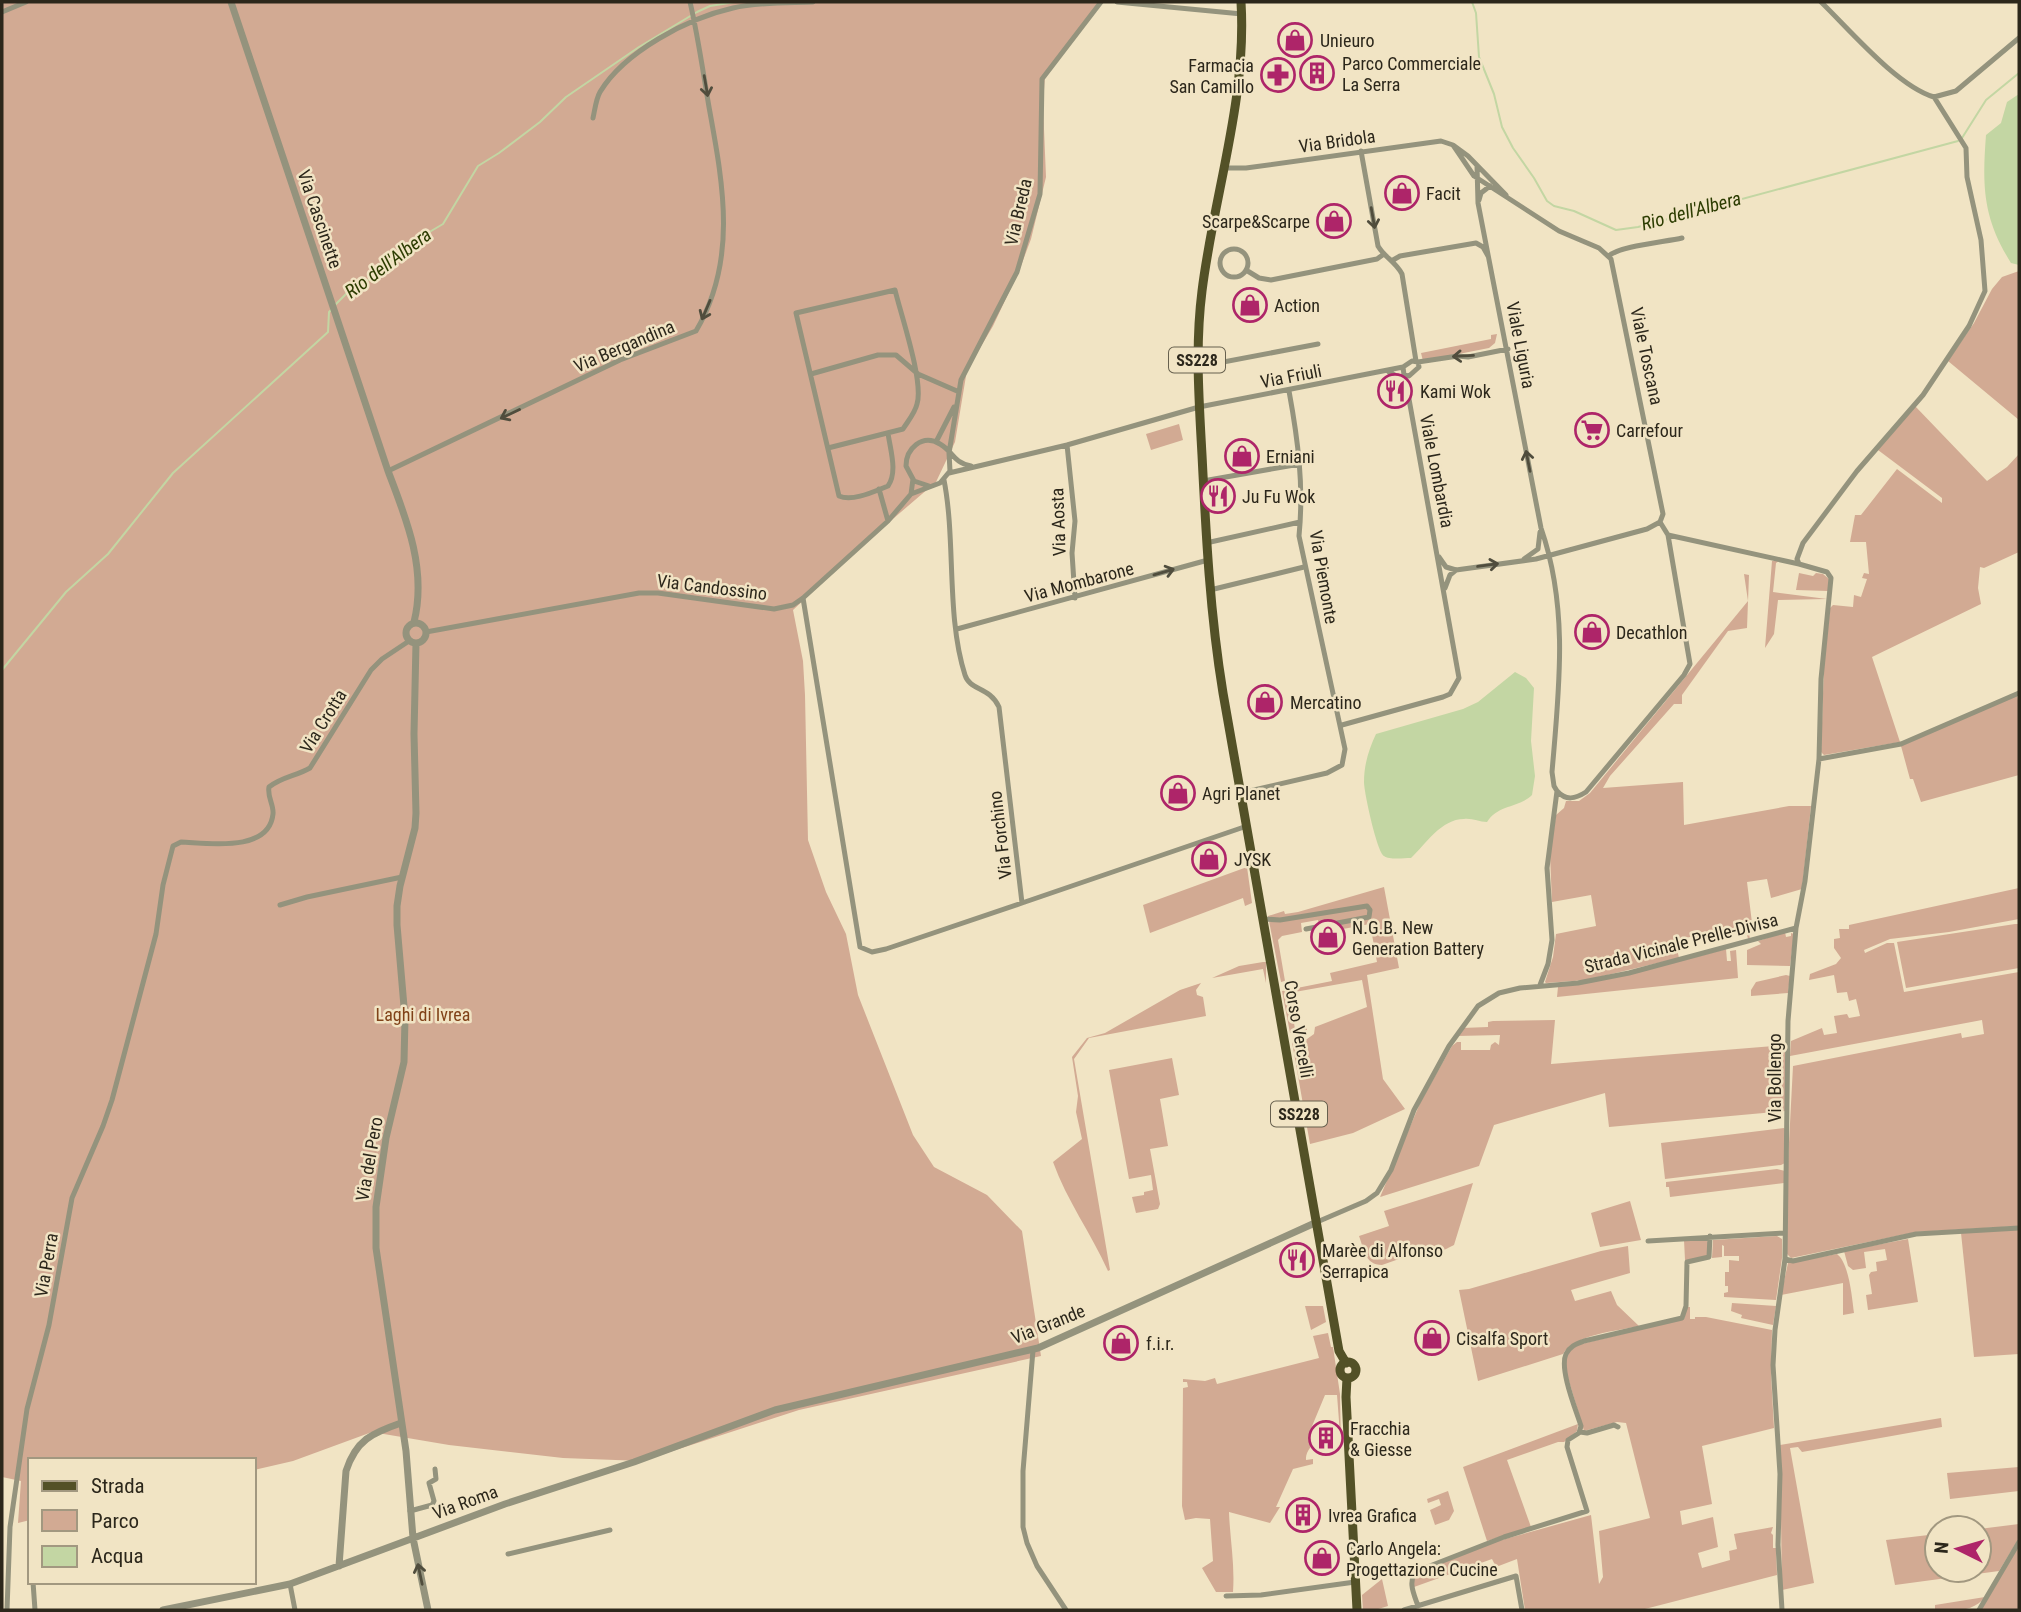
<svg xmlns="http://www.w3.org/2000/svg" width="2021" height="1612" font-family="'Roboto Condensed',sans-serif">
  <rect width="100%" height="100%" fill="#f1e4c4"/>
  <path fill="#d2aa93" d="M2,2H1102L1045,75L1043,105L1046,177L1031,239L1019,271L993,326L967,370L955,442L936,482L866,542L793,610L803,661L805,695L808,840L826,892L846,934L858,995L913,1135L934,1167L987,1195L1022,1231L1041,1356L799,1410L642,1461L563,1458L449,1445L372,1432L293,1461L254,1470V1460H30V1520L18,1523L21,1481L2,1477Z
    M2019,271V420L1948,361L1974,323L1992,289L2002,277Z
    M1497,334L1495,343L1489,348L1423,361L1421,353L1491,339V335Z
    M1915,406L1987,481L2007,467L2019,454V552L1984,568L1980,567L1978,588L1981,604L1872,657L1900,742L1824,755L1821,752L1824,665L1830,608L1833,605L1853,607L1854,595L1861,597L1867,579L1862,578L1864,573L1869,574L1866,542H1850L1855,515H1861L1897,469L1942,503V498L1878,450Z
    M1179,424L1183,440L1151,450L1146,434Z
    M1772,561H1779L1776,563L1773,592L1827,599L1778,600L1774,634L1765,648Z
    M1799,573L1813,576L1816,573L1823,574L1829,579L1828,591L1796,590Z
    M1744,574L1749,575L1747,628L1728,631L1682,695V704H1674L1610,776L1603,788L1683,782L1684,825L1789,806H1811L1802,889L1771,898L1767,879L1747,882L1752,923L1747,924L1750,939H1748L1745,926L1675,940L1679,958L1586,980L1546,983L1545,982L1553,957L1556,934L1596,926L1591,895L1552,902L1550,855L1556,815L1564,808L1566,801H1579L1590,793L1748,601Z
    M2017,695L2019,706V775L1921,802L1913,779H1910L1901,746Z
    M1247,867L1252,903L1245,906L1243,898L1150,933L1143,905Z
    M1384,887L1399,968L1367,975L1383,1079L1405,1109L1353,1133L1310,1144L1292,1042L1307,1039L1314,1034L1315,1027L1367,1007L1362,980L1289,993L1295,1029L1307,1027V1030L1290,1033L1282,991L1332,981L1330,973L1377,962L1370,924L1321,933L1318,920L1301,923L1302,932L1282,936L1278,940L1285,981L1281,982L1268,916L1284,911L1285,914L1298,912Z
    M2019,888V919L1949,932L1890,939L1864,950L1865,953L1887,943H1894L1904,992L2019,972V1226L1916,1232L1791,1258L1787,1254L1786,1200L1793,1066L1961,1033L1962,1038L1984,1034L1982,1020L1790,1056L1791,1041L1822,1028L1824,1035L1837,1033L1834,1016L1847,1014L1849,1018L1860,1016L1856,999L1849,1001L1847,992L1837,993L1834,975L1809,980L1810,974L1836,964L1841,958L1834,948V939L1840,938L1839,929H1849V925Z
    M2015,924H2019V968L1906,988L1897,942Z
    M1785,932L1786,937L1791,936V933L1794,934L1790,966L1747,965V950L1761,944L1758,941Z
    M1726,949L1727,961H1731L1730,951L1736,950L1738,978L1557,997L1558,987L1631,974Z
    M1263,962H1266V983L1263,969L1212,978L1239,966Z
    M1786,975L1790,976L1788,993L1751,996V990L1756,982Z
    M1201,983L1196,990L1197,995L1203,997L1206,1016L1089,1038L1074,1059L1110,1270L1108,1271C1091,1233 1067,1201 1053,1162L1082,1139L1076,1112L1078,1096L1072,1057L1087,1038L1105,1033L1180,990Z
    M1555,1020L1551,1064L1785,1045V1111L1609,1127L1605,1093L1494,1125L1479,1166L1380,1197L1421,1101L1452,1046L1457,1042H1461V1050H1490L1491,1045L1495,1042L1499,1045L1500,1035L1457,1036L1462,1028L1488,1027V1022L1493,1021Z
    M1172,1058L1179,1095L1160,1099L1168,1146L1150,1149L1160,1204L1158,1209L1136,1213L1132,1197L1144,1195V1192L1153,1190L1151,1175L1129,1179L1109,1070Z
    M1784,1128L1786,1130L1785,1163L1781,1165L1665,1179L1661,1143Z
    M1777,1169L1785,1171L1784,1183L1670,1197L1669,1187H1666V1182Z
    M1473,1183L1454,1245L1444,1250L1440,1247H1433L1382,1265C1365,1265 1364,1249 1359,1236L1389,1226L1384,1211Z
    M1630,1201L1641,1240L1600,1247L1591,1213Z
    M2019,1229V1354L1974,1357L1961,1233Z
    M1777,1236L1782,1239V1258L1776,1300L1724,1297V1293L1728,1292V1286H1725V1272H1729V1260L1739,1261V1256H1724V1246L1722,1245V1257L1712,1258L1713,1240Z
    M1703,1238L1708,1242V1255L1702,1259L1685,1260L1684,1240Z
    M1908,1239L1918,1302L1868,1310L1866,1295L1872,1294L1869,1275L1871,1272L1877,1271L1876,1262L1887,1260L1885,1249L1864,1252L1866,1268L1853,1270L1848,1266L1844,1251Z
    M1628,1246L1630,1273L1571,1290L1575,1301L1611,1291L1617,1305L1639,1326C1618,1331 1574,1334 1563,1354L1478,1381L1459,1290L1469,1289L1601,1251Z
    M1837,1254C1849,1263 1852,1297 1854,1313L1843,1315V1283L1781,1295L1788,1263Z
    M1732,1303L1776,1306L1773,1325L1741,1318L1742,1315L1731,1311Z
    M1305,1306H1323L1326,1322L1311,1330Z
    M1687,1307H1690V1319H1695V1317H1706L1772,1330L1771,1375L1774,1428L1702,1446L1712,1504L1680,1511L1682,1525L1713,1517L1718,1547L1698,1553L1702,1568L1730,1560L1729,1551L1737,1549L1734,1534L1773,1527L1771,1533L1773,1535V1548H1776L1777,1575L1641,1610H1525L1517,1559L1496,1567L1492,1559L1414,1587L1413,1581L1420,1572L1487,1544L1591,1515L1599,1584L1603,1577L1599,1531L1650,1518L1626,1423L1617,1422L1584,1431L1565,1368L1568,1353L1577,1345L1684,1319Z
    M1328,1333L1331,1347H1333L1340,1394L1341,1447L1337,1395H1325L1310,1431L1314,1433C1314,1450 1306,1447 1306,1460L1313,1459V1464L1293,1469L1276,1507H1280L1270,1523L1229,1512C1230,1540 1235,1564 1233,1592H1216L1202,1568L1213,1561L1210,1519L1196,1518L1185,1520L1182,1506L1183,1388L1188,1387L1187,1382H1183V1379L1205,1381L1215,1378L1217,1384L1319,1358L1313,1336Z
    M1941,1418L1942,1427L1802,1452L1798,1447L1790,1448L1814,1583L1782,1590L1780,1445Z
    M1578,1424L1577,1431L1564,1442H1558L1507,1460L1531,1527L1487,1541L1463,1467Z
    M2019,1467V1491L1950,1499L1947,1473Z
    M1448,1491L1454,1511L1449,1520L1435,1525L1430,1510L1441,1505L1439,1499L1428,1503L1427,1499Z
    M2019,1524V1538L1999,1571L1895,1585L1886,1540L1937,1534V1570H1979V1529Z
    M2019,1545V1610H1981Z
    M1382,1579L1388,1606L1375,1610H1363L1362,1595Z
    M1985,1597C1974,1612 1952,1612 1935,1609V1605Z"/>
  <path fill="#c3d6a3" d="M2019,94V265L2011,263C1983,218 1982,187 1986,135L2001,123L2007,102Z
    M1515,672L1526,678L1534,688L1531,741L1535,776L1532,795C1519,808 1498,804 1487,822C1479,822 1472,818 1464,819C1441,819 1426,844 1411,858C1404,858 1389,860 1384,856C1377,852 1364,792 1364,782C1364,764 1369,749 1376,734L1463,709L1478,702Z"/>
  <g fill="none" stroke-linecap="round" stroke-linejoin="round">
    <path stroke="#c3d6a3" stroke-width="2" d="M1472,2L1476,13L1479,57L1494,94L1502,127L1513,148L1534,178L1547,201L1554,206L1574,211L1616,230L1638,227L1958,141
      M1962,138L1986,100L2019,73
      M335,305L347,293L381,272L404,247L443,224L478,166L499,153L540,122L566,97L639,47L697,12L710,6L735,2
      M2,670L66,592L108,554L173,473L328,332L329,312L332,309"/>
    <path stroke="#94937d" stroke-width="5" d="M1117,2L1242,14
      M1821,2C1850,30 1897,86 1934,97
      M2,12L26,2
      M1934,97L1956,91L2019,38
      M593,118C595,109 596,99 600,92C624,52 688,18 733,8C758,2 787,3 813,2
      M1361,151L1378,246C1384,257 1395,261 1402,274L1416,361
      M1477,166L1478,203L1541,528C1569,609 1559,689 1552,772L1554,786L1557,791L1547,868L1552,940L1548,964L1540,985
      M1224,168H1246L1441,141L1453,145
      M1479,200L1481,193L1490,186
      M1220 263a14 14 0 1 1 28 0a14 14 0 1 1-28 0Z
      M1609,256C1619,246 1665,242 1682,238
      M1393,260L1400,256L1476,243L1483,247L1488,256
      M1246,270L1259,278L1271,280L1377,259L1384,254
      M1412,361L1418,362L1419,367L1409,376L1404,375L1403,367Z
      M1418,362L1458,356L1468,357L1508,349
      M1197,367L1318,344
      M811,374L878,355H896L918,374L957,391
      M936,442L954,407
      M1067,445L1075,521L1072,553L1075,598
      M828,448L903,429C908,421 915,413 917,404C924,382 901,315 895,290L796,313L839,496C853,502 875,491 888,486C898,472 890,449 888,433
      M388,471L620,360L696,331C738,260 723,184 709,107C703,72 698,36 690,2
      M949,473L1067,445L1199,407L1403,367
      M944,480C956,541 946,616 965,675C970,691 989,686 999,707L1022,903L1247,826
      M1203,481L1300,464
      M929,486L914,481L906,466C906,449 922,433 940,444C954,452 952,462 971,466
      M879,489L888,521
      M911,494L940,483L950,471L949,453L961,380L1017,272L1040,194L1042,79L1101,2
      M1668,535L1799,564
      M1206,543L1300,522
      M1439,557L1446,567L1456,570L1536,559L1647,529L1660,522L1663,514L1611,259L1599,248L1559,231L1474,176L1453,145L1468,156L1506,195
      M1524,559L1538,549L1540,532
      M1445,588L1450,575L1456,570
      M1210,590L1304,567
      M803,598L860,947L872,952L886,949L1022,903
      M957,629L1208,560
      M426,632L639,593H658L774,609L793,605L803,598L888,521L911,494L913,479
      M1342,725L1443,697L1450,694L1459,678L1407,388L1400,378L1389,372
      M1819,759L1901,744L2019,693
      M1557,791C1566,801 1575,799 1586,792L1684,675L1690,664L1668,535L1660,522
      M1241,793L1327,773L1342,765L1345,749L1299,536C1304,486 1298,440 1289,391
      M280,905L307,897L402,877
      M1264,919L1280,920L1367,906L1370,910L1369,917L1306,929
      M1317,1222L1366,1201L1377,1193L1391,1170L1414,1110L1449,1046L1478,1006L1499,993L1520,988L1578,983L1629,973L1796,928
      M1648,1241L1784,1233
      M1785,1259L1793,1261L1916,1234L2019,1228
      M1033,1350L1023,1471V1527L1027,1543L1037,1566L1066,1610
      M1580,1432L1587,1433L1614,1425L1618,1427
      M410,1511L432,1505L434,1501L429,1483L436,1479L435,1469
      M508,1554L610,1530
      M33,1582L35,1610
      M290,1584L295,1610
      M1226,1596L1261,1595L1355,1582
      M1418,1606C1414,1594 1407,1581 1417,1571L1504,1537L1587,1511L1567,1447L1568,1440L1579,1433L1581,1426C1576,1410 1559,1369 1566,1354C1570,1346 1576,1344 1584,1341L1682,1318L1686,1306L1687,1262L1709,1257L1710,1236
      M7,1610L10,1527L27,1409L49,1325L72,1198L103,1126L112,1100L156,934L163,885L173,846L181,842C208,843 269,853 273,814C274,805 267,797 269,787C281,777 296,776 310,768L371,670L382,659L409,641
      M1404,1610L1516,1576L1522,1610
      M1782,1610L1778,1545L1780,1474L1773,1365L1775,1330L1785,1259L1788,1021L1796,928L1805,881L1819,759L1821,679L1831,578L1827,572L1799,564L1797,559L1803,543L1857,471L1923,395L1969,326L1985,291L1981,240L1967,177L1966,148L1934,97
      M1979,1610L2019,1542"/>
    <path stroke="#94937d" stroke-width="7" d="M231,2L388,471C407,520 427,570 414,622
      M406 633a10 10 0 1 1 20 0a10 10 0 1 1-20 0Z
      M416,643L414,734L416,813L415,828L400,886L397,906V925L405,1018L404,1062L386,1138L376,1207V1248L406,1451L413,1538L428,1610
      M339,1566L346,1471C356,1440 372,1433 401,1423
      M163,1610L290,1584L505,1504L634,1462L775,1410L1038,1348L1317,1222"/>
    <path stroke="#535127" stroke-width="9" d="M1241,2C1247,100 1214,194 1202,291C1195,346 1199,400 1202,455C1206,535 1210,614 1223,693L1339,1351L1346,1363
      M1340 1370a8 8 0 1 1 16 0a8 8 0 1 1-16 0Z
      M1347,1378L1346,1397L1357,1610"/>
  </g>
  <defs><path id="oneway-shaft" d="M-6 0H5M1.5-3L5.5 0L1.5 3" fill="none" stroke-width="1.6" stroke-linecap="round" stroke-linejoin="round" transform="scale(1.75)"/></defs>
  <g stroke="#504d3d">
    <use href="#oneway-shaft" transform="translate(706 86) rotate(80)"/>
    <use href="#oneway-shaft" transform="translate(1373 218) rotate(80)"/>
    <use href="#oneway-shaft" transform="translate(706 310) rotate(113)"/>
    <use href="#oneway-shaft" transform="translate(1463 356) rotate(177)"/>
    <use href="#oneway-shaft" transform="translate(510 414) rotate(155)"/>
    <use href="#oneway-shaft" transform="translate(1528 461) rotate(-101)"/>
    <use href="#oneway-shaft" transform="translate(1488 565) rotate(-8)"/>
    <use href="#oneway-shaft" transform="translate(1164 572) rotate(-16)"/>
    <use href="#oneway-shaft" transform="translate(420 1574) rotate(-102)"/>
  </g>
  <defs>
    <g id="shop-ring" transform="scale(1.75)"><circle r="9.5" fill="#f1e4c4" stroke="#ae2569" stroke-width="1.5"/><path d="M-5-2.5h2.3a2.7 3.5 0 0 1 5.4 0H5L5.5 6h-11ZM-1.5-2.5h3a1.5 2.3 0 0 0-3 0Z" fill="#ae2569"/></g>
    <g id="building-ring" transform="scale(1.75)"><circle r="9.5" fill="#f1e4c4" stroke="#ae2569" stroke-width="1.5"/><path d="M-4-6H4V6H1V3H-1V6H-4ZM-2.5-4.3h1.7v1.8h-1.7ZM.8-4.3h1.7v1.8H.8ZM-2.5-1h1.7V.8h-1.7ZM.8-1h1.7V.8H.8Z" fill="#ae2569"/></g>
    <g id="pharmacy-ring" transform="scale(1.75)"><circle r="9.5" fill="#f1e4c4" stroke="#ae2569" stroke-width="1.5"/><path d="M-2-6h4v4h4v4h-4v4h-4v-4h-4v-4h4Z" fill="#ae2569"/></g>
    <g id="restaurant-ring" transform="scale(1.75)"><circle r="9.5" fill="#f1e4c4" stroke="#ae2569" stroke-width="1.5"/><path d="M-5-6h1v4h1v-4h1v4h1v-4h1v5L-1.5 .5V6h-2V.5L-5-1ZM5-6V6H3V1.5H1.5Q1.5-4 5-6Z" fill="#ae2569"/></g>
    <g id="supermarket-ring" transform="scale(1.75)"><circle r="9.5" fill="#f1e4c4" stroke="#ae2569" stroke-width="1.5"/><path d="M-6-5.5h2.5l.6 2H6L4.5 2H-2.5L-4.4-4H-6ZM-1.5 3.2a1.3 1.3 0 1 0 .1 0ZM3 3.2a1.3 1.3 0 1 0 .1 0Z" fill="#ae2569"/></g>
  </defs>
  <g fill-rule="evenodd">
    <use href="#shop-ring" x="1295" y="40"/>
    <use href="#building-ring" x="1317" y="73"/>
    <use href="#pharmacy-ring" x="1278" y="75"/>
    <use href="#shop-ring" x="1402" y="193"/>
    <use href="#shop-ring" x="1334" y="221"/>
    <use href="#shop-ring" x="1250" y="305"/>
    <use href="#restaurant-ring" x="1395" y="391"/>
    <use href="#supermarket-ring" x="1592" y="430"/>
    <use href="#shop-ring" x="1242" y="456"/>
    <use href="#restaurant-ring" x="1218" y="496"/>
    <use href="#shop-ring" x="1592" y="632"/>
    <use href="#shop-ring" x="1265" y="702"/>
    <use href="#shop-ring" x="1178" y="793"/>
    <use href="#shop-ring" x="1209" y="859"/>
    <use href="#shop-ring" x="1328" y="937"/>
    <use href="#restaurant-ring" x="1297" y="1260"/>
    <use href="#shop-ring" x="1432" y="1338"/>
    <use href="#shop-ring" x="1121" y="1343"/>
    <use href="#building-ring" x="1326" y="1438"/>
    <use href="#building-ring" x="1303" y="1515"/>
    <use href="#shop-ring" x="1322" y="1558"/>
  </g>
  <g text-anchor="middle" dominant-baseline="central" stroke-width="5" stroke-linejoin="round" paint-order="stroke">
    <g fill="#f1e4c4" stroke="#67604e" stroke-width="2">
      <rect x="1169" y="347.5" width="56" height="25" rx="5"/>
      <rect x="1271" y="1101.5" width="56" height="25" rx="5"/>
    </g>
    <g font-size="16" font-weight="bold" fill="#2c271b">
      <text x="1197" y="360">SS228</text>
      <text x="1299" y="1114">SS228</text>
    </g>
    <g font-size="18" fill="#2c271b" stroke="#f1e4c4" text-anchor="start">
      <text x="1320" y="40">Unieuro</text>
      <text x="1342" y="63">Parco Commerciale<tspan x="1342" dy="21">La Serra</tspan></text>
      <text x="1254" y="65" text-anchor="end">Farmacia<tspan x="1254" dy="21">San Camillo</tspan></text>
      <text x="1426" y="193">Facit</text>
      <text x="1310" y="221" text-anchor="end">Scarpe&amp;Scarpe</text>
      <text x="1274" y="305">Action</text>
      <text x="1420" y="391">Kami Wok</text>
      <text x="1616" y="430">Carrefour</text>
      <text x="1266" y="456">Erniani</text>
      <text x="1242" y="496">Ju Fu Wok</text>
      <text x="1616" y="632">Decathlon</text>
      <text x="1290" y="702">Mercatino</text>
      <text x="1202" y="793">Agri Planet</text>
      <text x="1234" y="859">JYSK</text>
      <text x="1352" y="927">N.G.B. New<tspan x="1352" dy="21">Generation Battery</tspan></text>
      <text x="1322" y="1250">Marèe di Alfonso<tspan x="1322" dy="21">Serrapica</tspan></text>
      <text x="1456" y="1338">Cisalfa Sport</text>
      <text x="1146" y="1343">f.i.r.</text>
      <text x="1350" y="1428">Fracchia<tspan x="1350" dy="21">&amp; Giesse</tspan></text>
      <text x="1328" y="1515">Ivrea Grafica</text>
      <text x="1346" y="1548">Carlo Angela:<tspan x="1346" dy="21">Progettazione Cucine</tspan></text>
    </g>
    <g font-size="18" fill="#2c271b" stroke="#f1e4c4">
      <text transform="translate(1337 141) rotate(-8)">Via Bridola</text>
      <text transform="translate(1018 212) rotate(-77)">Via Breda</text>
      <text transform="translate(320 219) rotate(71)">Via Cascinette</text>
      <text transform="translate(1521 345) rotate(79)">Viale Liguria</text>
      <text transform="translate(624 346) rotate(-23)">Via Bergandina</text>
      <text transform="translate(1647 356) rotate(78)">Viale Toscana</text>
      <text transform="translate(1291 376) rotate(-11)">Via Friuli</text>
      <text transform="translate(1437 471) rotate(79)">Viale Lombardia</text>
      <text transform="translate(1058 522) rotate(-92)">Via Aosta</text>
      <text transform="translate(1324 577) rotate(80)">Via Piemonte</text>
      <text transform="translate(1079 582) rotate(-15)">Via Mombarone</text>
      <text transform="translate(712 587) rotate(7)">Via Candossino</text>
      <text transform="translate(323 721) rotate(-58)">Via Crotta</text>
      <text transform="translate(1000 835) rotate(-97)">Via Forchino</text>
      <text transform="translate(1681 943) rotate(-14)">Strada Vicinale Prelle-Divisa</text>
      <text transform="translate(1299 1029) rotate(80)">Corso Vercelli</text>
      <text transform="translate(1774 1078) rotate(-90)">Via Bollengo</text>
      <text transform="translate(369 1159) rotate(-80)">Via del Pero</text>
      <text transform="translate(46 1265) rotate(-80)">Via Perra</text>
      <text transform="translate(1048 1324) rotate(-22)">Via Grande</text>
      <text transform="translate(465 1502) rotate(-20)">Via Roma</text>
    </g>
    <g font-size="18" fill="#804218" stroke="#f1e4c4">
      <text x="423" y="1014">Laghi di Ivrea</text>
    </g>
    <g font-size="19" font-style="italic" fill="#2c3c01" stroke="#f1e4c4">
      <text transform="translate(1691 211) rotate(-15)">Rio dell'Albera</text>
      <text transform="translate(388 263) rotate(-37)">Rio dell'Albera</text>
    </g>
  </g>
  <rect width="2021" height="1612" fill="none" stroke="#2c271b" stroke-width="7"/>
  <rect x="28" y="1458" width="228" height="126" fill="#f1e4c4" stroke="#a29880" stroke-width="2"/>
  <rect x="42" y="1481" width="35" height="10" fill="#535127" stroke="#a29880" stroke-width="2"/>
  <text x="91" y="1493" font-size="21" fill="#2c271b">Strada</text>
  <rect x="42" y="1510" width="35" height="21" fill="#d2aa93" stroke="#a29880" stroke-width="2"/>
  <text x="91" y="1528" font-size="21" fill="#2c271b">Parco</text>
  <rect x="42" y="1546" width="35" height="21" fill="#c3d6a3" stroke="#a29880" stroke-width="2"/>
  <text x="91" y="1563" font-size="21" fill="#2c271b">Acqua</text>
  <g transform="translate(1958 1549) rotate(275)"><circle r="33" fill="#f1e4c4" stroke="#a29880" stroke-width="2"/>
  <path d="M0-5L12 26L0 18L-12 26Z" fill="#ae2569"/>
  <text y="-10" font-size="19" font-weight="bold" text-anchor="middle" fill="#2c271b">N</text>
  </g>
</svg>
